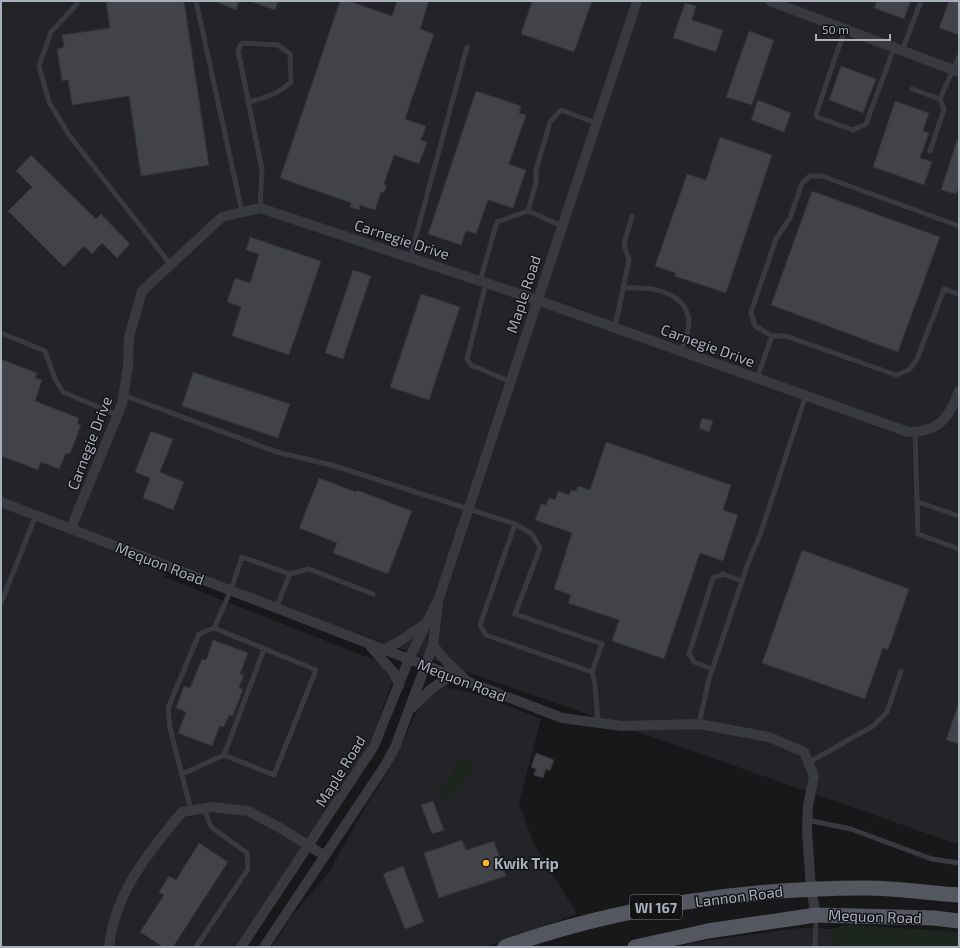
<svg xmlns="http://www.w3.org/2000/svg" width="960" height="948" font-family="'Exo 2',sans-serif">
  <rect width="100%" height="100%" fill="#18181b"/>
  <path fill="#242428" d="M1,1H959V841L957,844L339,627L170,563L164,577L377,661L390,675L392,683L373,735L363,755L235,947H1Z
    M445,687L477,694L541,719L519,803L533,842L577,914L485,947H272L291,917L329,872L366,806L388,772L418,710L429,696Z
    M800,928L833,929L832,947H676L704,941Z"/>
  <path fill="#1d261e" d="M462,759H469L472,762C471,777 456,801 438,798V792Z
    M851,925L959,932V947H832L833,929L841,926Z"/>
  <path fill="#424348" stroke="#323237" d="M106,1H184L209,165L141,176L129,96L72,105L68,80L62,81L57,49L64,47L62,35L110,28Z
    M214,1H239L236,10Z
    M252,1H278L275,10L252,2Z
    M340,1H349L392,16L397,1H429L420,29L434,34L405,119L426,126L421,140L427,142L419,164L394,155L384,184L387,185L384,193L381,192L375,210L360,205L359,210L350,207L351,203L280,178Z
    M532,1H592L574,52L521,34Z
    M877,1H911L904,19L874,8Z
    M949,1H959V35L939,28Z
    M685,3L696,6L692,20L723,30L716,52L673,38Z
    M749,31L774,40L752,105L726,97Z
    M841,66L876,79L863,113L829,100Z
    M476,91L521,106L519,113L526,115L509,164L526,170L513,208L488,200L476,234L466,231L461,245L428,234Z
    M758,100L791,113L784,132L751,120Z
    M895,101L929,113L923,131L929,133L920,158L932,162L924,185L873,167Z
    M720,137L772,155L726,293L674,276L676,273L655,266L687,174L706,180Z
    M957,140H959V187L956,194L941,190Z
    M31,155L96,219L101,214L130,244L117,258L102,243L92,254L84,246L64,267L8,211L32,187L16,171Z
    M812,191L940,237L898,352L771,305Z
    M250,237L321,261L289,355L232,336L241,307L227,302L235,278L250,283L259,254L246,250Z
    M353,270L371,276L343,359L325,353Z
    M421,294L460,307L429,400L390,387Z
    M1,359L37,373L35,378L42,380L35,401L79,418L77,424L81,425L70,454L66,453L59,469L41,462L38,470L1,456Z
    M193,372L290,404L278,438L182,406Z
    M702,418L713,421L709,432L699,428Z
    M151,431L173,439L160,472L184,482L173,510L143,498L150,478L135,472Z
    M606,442L731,485L723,510L738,515L723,561L700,553L664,659L612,641L619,620L568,603L571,595L554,589L572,533L535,520L541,504L546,505L549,498L555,500L558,491L569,495L571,490L576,491L578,486L590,490Z
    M319,478L356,492L357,490L412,511L388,574L333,553L337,543L299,528Z
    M802,550L909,589L888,650L883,648L865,699L762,663Z
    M213,640L248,653L240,674L244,675L239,688L243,689L233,716L229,715L224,727L220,726L212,746L178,733L186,712L176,708L184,686L190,688L202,659L206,660Z
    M958,705H959V744L946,740Z
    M536,753L554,760L550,771L546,769L543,778L534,775L536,769L531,767Z
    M433,801L444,830L432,834L421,805Z
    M462,840L466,850L494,841L506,876L439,898L424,853Z
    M199,843L228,862L173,947H163L140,932L164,895L159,892L169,876L176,880Z
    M403,866L424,922L405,929L383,874Z"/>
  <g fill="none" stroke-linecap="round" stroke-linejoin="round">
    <path stroke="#383a40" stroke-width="5" d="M196,1L242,212
      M77,4L51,32L39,66L49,102L69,135L171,265
      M845,29L816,114L817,117L853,130L866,124L894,48
      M902,51L921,1
      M912,89L940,99L959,56
      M248,102C265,98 278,94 291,82L290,54L278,45L242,43L238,50L262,170L260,208
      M930,151L944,109L940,99
      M528,211L562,226
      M410,258L467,47
      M480,281L497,222L528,211L536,183V170L550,122L561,110L596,123
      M486,283L467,359L471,365L511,382
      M625,288C647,287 680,289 688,315C691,326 685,341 681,351
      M615,327L629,260L624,244L632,216
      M1,333L45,351L55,379L63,392L117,415
      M772,336H786L896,375L909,370L917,359L944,289L959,294
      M757,378L772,336L755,326L751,312L776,239L790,218L802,183L810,176H822L959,226
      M123,395L277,452L335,466L515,524L532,534L540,548L515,614L602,644L592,672
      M915,432L918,534L959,549
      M918,502L959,516
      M515,524L480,625L486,635L592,672L595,685L598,723
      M290,574L309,569L373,594
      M1,603L36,515
      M712,669L694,662L689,654L713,578L723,574L742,581
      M699,724L709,679L748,563L760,535L806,395
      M224,755L264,649
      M808,763L873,726L887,712L901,671
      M182,774L224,755L274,775L316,670L214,628
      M191,810L170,728L168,708L199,634L214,628L231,590L242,557L290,574L276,608
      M807,820L851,829L932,859L959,863
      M196,947L248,869L247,853L211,827L204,808
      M815,947L816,918"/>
    <path stroke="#383a40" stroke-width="10" d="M770,1L959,72
      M1,502L562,718L622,726L699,724L769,737L804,752L814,776L808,806L807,831L811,889L816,915
      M71,528L122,404L128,367L129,338L142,291L222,217L260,208L537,300L908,432C939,432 949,418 959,391
      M433,645L445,660L465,679
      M371,647L394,673L399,686
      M382,650L397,643L424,625
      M412,708L431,689L451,676
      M109,947C115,892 148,853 182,812L211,807L248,811L282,829L325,856
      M241,947L374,746L409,659L439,598L637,1
      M264,947L386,764L396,745L433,645L438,603"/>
    <path stroke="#54575f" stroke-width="15" d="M505,947C618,907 745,888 865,888C896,888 928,893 959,895
      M635,947L708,931L816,915L934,918L959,921"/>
  </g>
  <circle fill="#ffb52b" stroke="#131316" stroke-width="1.5" cx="486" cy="863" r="4"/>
  <g text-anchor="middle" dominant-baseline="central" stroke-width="3" stroke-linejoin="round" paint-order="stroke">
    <rect fill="#131316" stroke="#7c808a" stroke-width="1" x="630" y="895" width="52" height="24" rx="3"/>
    <g font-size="14" font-weight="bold" fill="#a9afbc">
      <text x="656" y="907">WI 167</text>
    </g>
    <g font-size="15" fill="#a9afbc" stroke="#131316">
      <text transform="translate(402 239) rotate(18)">Carnegie Drive</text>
      <text transform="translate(523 294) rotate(-72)">Maple Road</text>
      <text transform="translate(708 345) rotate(20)">Carnegie Drive</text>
      <text transform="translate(89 443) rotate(-69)">Carnegie Drive</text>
      <text transform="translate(160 563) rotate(21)">Mequon Road</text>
      <text transform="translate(462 680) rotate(21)">Mequon Road</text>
      <text transform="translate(340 771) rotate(-58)">Maple Road</text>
      <text transform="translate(739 896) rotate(-7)">Lannon Road</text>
      <text transform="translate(875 916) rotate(2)">Mequon Road</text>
    </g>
    <g font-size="15" font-weight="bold" fill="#a9afbc" stroke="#131316" text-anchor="start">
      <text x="494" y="863">Kwik Trip</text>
    </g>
  </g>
  <rect width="960" height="948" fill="none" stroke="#a9afbc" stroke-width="4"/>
  <path d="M816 34v6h74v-6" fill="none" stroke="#a9afbc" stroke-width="2"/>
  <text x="822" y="34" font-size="12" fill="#a9afbc" stroke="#131316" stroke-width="3" paint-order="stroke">50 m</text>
</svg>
